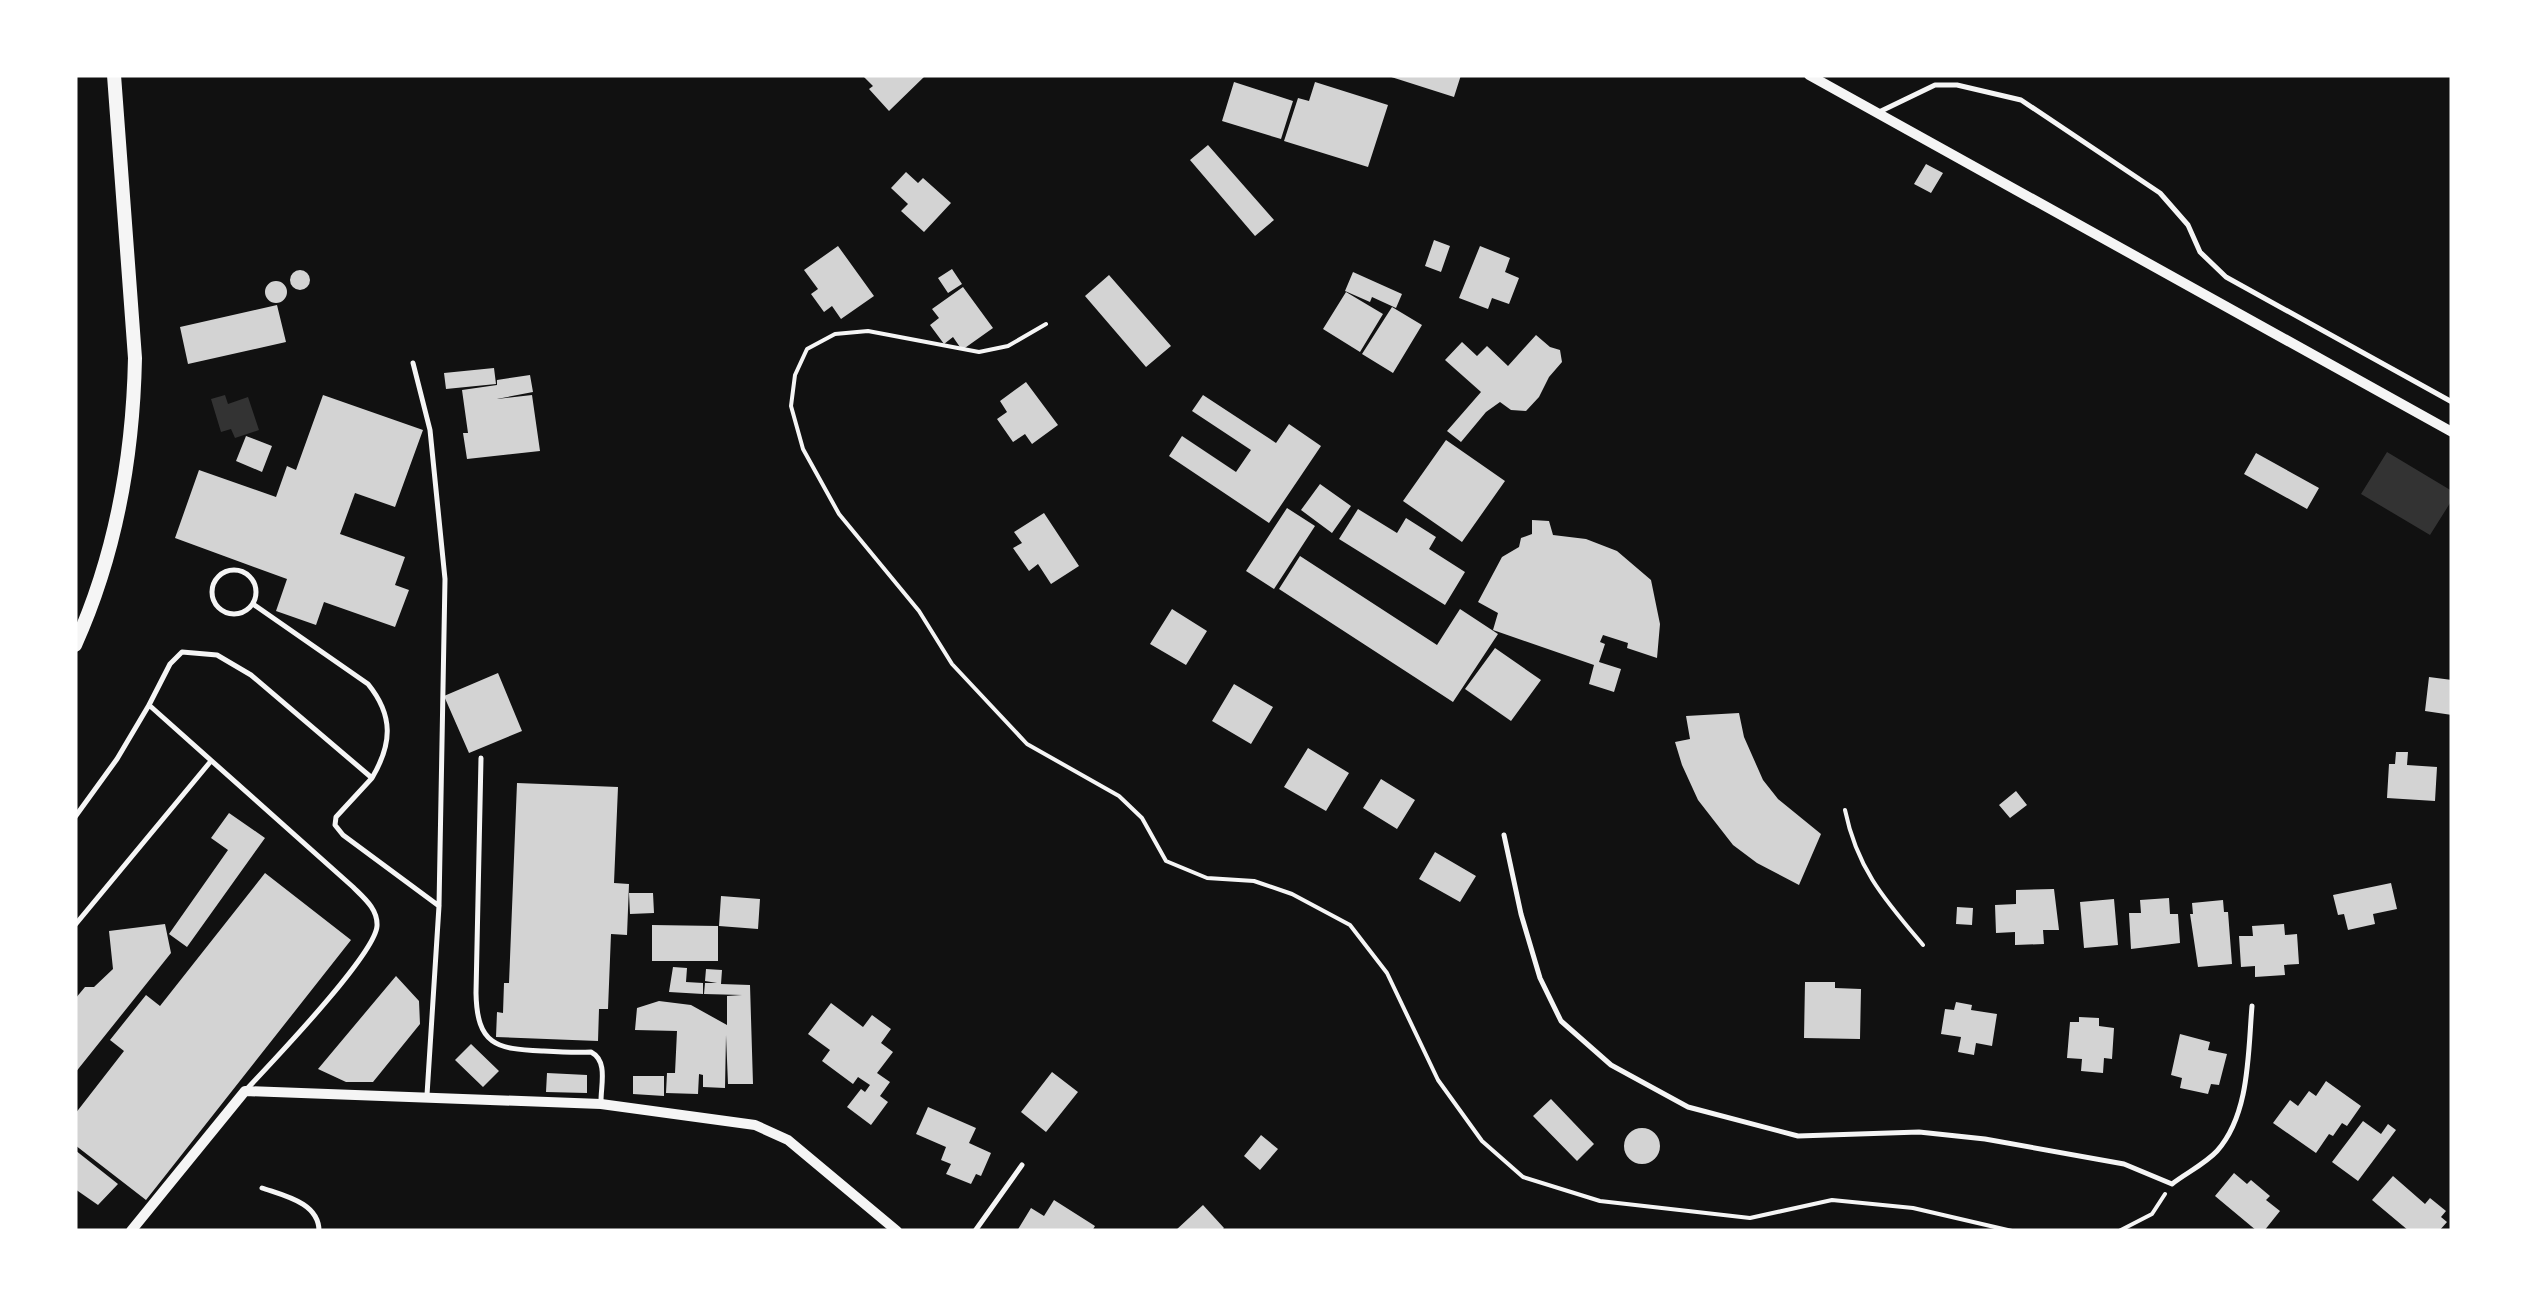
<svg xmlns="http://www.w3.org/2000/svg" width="2527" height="1306" font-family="Manrope,sans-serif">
  <rect width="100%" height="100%" fill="#111"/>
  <path fill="#333" d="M225,395L228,404L248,397L259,430L235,438L231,429L221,432L211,399Z
    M2387,452L2452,491V500L2430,535L2361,494Z"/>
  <path fill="#d3d3d3" d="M862,75H926L889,111L869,89L873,86Z
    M1385,75H1461L1454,97Z
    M1234,82L1293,101L1281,139L1222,121Z
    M1315,82L1388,105L1368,167L1284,141L1298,98L1309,101Z
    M1208,145L1274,220L1255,236L1190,160Z
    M1926,164L1943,173L1931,193L1914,184Z
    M906,172L918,183L923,178L951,203L924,232L901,211L908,204L891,188Z
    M1434,240L1450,246L1441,272L1425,266Z
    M838,246L874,296L841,319L832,306L824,312L811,294L818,289L804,270Z
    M1480,246L1510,258L1505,272L1519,278L1509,304L1492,298L1488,309L1459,298Z
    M952,269L962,284L948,293L938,278Z
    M290 280a10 10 0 1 1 20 0a10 10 0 1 1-20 0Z
    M1353,272L1402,294L1396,308L1372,297L1370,302L1345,291Z
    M1109,275L1171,346L1146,367L1085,296Z
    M265 292a11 11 0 1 1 22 0a11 11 0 1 1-22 0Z
    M963,287L993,328L962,350L953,337L944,344L930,325L939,318L932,309Z
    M1346,292L1383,314L1360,352L1323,329Z
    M277,305L286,342L188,364L180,327Z
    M1392,307L1422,325L1393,373L1362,354Z
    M1536,335L1550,347L1560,350L1562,362L1549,377L1539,397L1526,411L1511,410L1500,402L1486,412L1461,442L1447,431L1481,392L1445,360L1462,342L1477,356L1487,346L1508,366Z
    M494,368L496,384L446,389L444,373Z
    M530,375L533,392L497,399L532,395L540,451L467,459L463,433H468L462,390L497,385V380Z
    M1026,382L1058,425L1032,444L1025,434L1013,442L997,419L1007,412L1000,401Z
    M323,395L423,430L395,507L355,493L340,534L405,557L395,585L409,590L395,627L324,602L316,625L276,611L287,579L175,538L199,470L276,497L287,466L296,470Z
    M1203,395L1276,443L1289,424L1321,446L1269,523L1169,456L1182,436L1236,472L1251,450L1192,411Z
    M246,436L272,446L262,472L236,461Z
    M1446,440L1505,481L1462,542L1403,501Z
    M2256,453L2319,488L2307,509L2244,474Z
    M1320,484L1351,506L1332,533L1301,510Z
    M1287,508L1315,526L1274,589L1246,571Z
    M1358,509L1397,533L1406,518L1436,537L1429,549L1465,572L1445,605L1339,539Z
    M1044,513L1079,566L1051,584L1038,564L1029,571L1013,548L1022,543L1014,532Z
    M1532,520L1549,521L1553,535L1586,539L1617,551L1651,580L1660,624L1657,658L1627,648L1628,643L1603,635L1600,642L1605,644L1599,662L1621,669L1614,692L1589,684L1594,665L1493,630L1498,613L1478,602L1502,557L1519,547L1521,538L1532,534Z
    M1300,556L1437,645L1460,609L1498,634L1453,702L1279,589Z
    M1172,609L1207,631L1186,665L1150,644Z
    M1495,648L1541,680L1511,721L1465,689Z
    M498,673L522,731L469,753L444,696Z
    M2429,677L2452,680V715L2425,711Z
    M1234,684L1273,707L1251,744L1212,721Z
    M1739,713L1744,737L1763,780L1778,799L1821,834L1799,885L1757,863L1733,845L1698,800L1682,765L1675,742L1690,739L1686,716Z
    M1308,748L1349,773L1326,811L1284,787Z
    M2396,752H2408L2407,765L2437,767L2435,801L2387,798L2389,764H2395Z
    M1381,779L1415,800L1397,829L1363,808Z
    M517,783L618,787L614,883L629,884L627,935L611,934L608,1009H599L598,1041L496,1037L497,1012L503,1013L504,983H509Z
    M2016,791L2027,805L2010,818L1999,805Z
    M229,813L265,838L187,947L169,934L228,850L211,838Z
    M1435,852L1476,876L1460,902L1419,879Z
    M265,873L351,940L146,1200L75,1145V1114L124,1051L110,1040L146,995L160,1006Z
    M2391,883L2397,909L2373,914L2375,924L2348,930L2344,914L2338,915L2333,895Z
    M2054,889L2059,930H2043L2044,944L2015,945V932L1996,933L1995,905L2016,904V890Z
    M629,893H653L654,913L630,914Z
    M721,896L760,899L758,929L719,926Z
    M2169,898L2170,914H2178L2180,943L2131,949L2129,913H2141L2140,900Z
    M2114,899L2118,945L2084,948L2080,902Z
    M2223,900L2224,912H2228L2232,964L2198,967L2190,914H2193L2192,903Z
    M1957,907L1973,908L1972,925L1956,924Z
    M165,924L171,953L75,1073V999L85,987H94L113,969L109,931Z
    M2284,924L2285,935L2297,934L2299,964L2284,965L2285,975L2255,977V966L2241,967L2239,936H2253L2252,926Z
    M652,925L718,926V961H652Z
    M673,967L687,968L686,982L703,983V994L669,992Z
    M706,969L722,970L721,984L750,985L753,1084H728L726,1035L725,1088L703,1087V1075L699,1074L698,1094L666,1093L667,1073H675L677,1031L635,1030L637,1008L659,1001L691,1005L727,1025V996L742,995L704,994L705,983H717L705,981Z
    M396,976L419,1001L420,1024L373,1082H346L318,1069Z
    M1805,982H1835V988L1861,989L1860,1039L1804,1038Z
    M1956,1002L1972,1005L1971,1010L1997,1014L1992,1046L1976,1043L1974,1055L1958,1052L1961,1037L1941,1034L1945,1009L1954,1010Z
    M831,1003L863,1027L872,1015L891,1029L881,1043L893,1052L877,1073L890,1082L880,1096L888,1102L871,1125L847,1107L861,1089L865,1092L870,1085L858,1077L853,1084L822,1061L830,1050L808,1034Z
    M2079,1017L2099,1018V1026L2114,1028L2112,1059L2104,1058L2103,1073L2081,1071L2082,1059L2067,1058L2070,1022H2079Z
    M2180,1034L2210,1042L2208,1050L2227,1054L2219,1085L2211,1084L2208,1094L2180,1088L2182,1078L2171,1075Z
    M471,1044L499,1071L483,1087L455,1060Z
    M1052,1072L1078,1092L1046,1132L1021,1112Z
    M547,1073L587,1075V1093L546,1092Z
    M633,1076H664V1096L633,1094Z
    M2326,1081L2361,1106L2347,1126L2342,1123L2333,1136L2329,1134L2316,1153L2273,1123L2290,1100L2298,1106L2309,1091L2316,1096Z
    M1551,1099L1594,1144L1577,1161L1533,1116Z
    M928,1107L976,1128L969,1143L991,1153L981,1176L976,1174L971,1184L946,1174L951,1164L941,1160L946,1147L916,1134Z
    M2363,1121L2381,1134L2388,1124L2396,1130L2358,1181L2332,1162Z
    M1624 1146a18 18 0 1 1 36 0a18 18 0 1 1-36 0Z
    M1261,1135L1278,1149L1260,1170L1244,1156Z
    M75,1150L118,1184L98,1205L75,1189Z
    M2234,1173L2247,1184L2251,1180L2270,1196L2266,1200L2280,1211L2264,1231H2257L2215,1196Z
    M2393,1176L2425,1204L2430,1198L2446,1211L2441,1217L2447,1222L2439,1231H2409L2372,1200Z
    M1054,1200L1095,1226L1092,1231H1017L1031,1208L1044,1216Z
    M1203,1205L1224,1228L1221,1231H1175Z"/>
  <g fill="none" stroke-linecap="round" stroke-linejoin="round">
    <path stroke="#f5f5f5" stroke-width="4" d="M1046,324L1008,346L979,352L868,331L835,334L807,349L795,375L791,406L803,449L839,514L919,611L952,664L1027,744L1119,796L1142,818L1166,861L1207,878L1254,881L1292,894L1350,925L1387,973L1438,1080L1482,1141L1523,1177L1600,1201L1750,1218L1832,1200L1913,1208L2012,1231
      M1845,810C1857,869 1885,900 1923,945
      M2119,1231L2152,1214L2165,1194"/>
    <path stroke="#f5f5f5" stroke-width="5" d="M1879,112L1935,85H1957L2021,100L2160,193L2188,225L2200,252L2226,277L2452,402
      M413,363L430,430L445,579L439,906L427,1095
      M212 592a22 22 0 1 1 44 0a22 22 0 1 1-44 0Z
      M253,604L368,684C394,716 392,744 372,778
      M481,758L476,993C477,1045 496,1049 542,1051C559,1052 575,1053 591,1052C608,1061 601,1084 601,1101
      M75,817L117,759L149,705
      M1504,835L1521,914L1540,978L1561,1021L1611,1065L1688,1107L1798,1136L1919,1132L1985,1139L2124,1164L2172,1184C2186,1173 2205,1164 2217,1151C2250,1114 2248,1052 2252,1006
      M75,925L211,761
      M246,1090C270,1064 375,955 377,926C378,909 364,898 353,887L149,705L170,664L182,652L217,655L251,675L372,778L336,817L335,825L343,835L439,906
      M262,1188C285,1196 319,1203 319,1231
      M975,1231L1022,1165"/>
    <path stroke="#f5f5f5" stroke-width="10" d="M1809,75L2452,432
      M131,1231L245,1091L601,1104L755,1125L788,1140L897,1231"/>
    <path stroke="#f5f5f5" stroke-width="14" d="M75,645C116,554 133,457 135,358L114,75"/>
  </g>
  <rect width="2527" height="1306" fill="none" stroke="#ffffff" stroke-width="155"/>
</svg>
